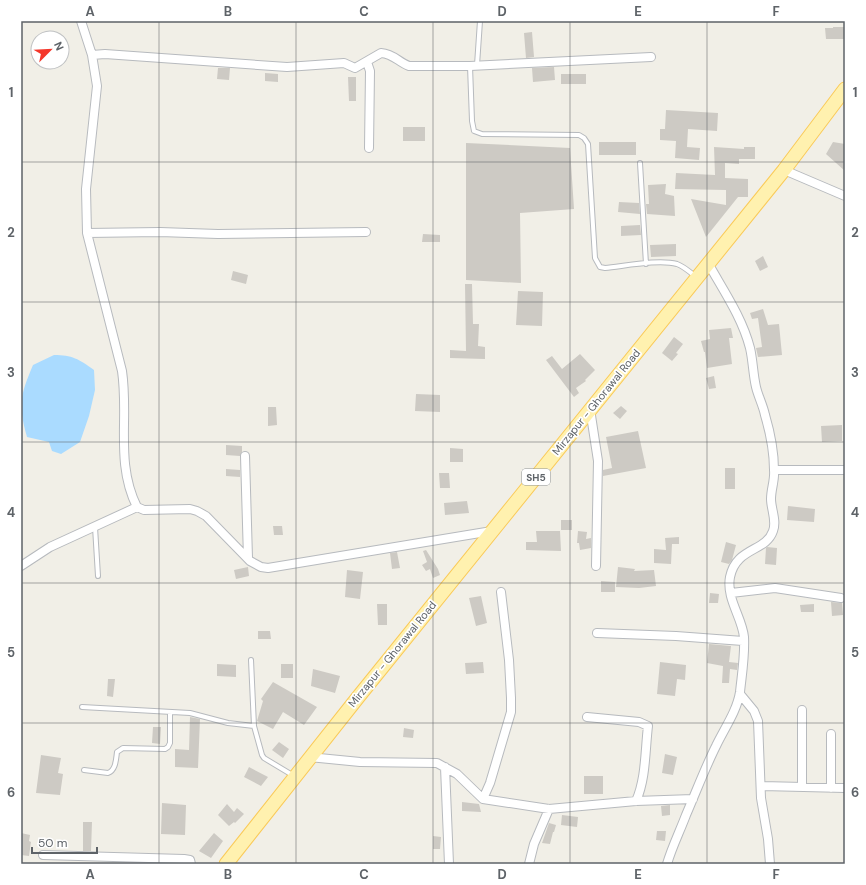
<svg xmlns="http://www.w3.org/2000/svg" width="866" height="885" font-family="'DM Sans',sans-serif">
  <rect width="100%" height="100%" fill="#f1efe7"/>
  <path fill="#aadbff" d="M54,355C72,355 79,359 94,370L95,390L89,416L80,442L61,454L52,451L49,442L27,437C18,404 20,396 33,365Z"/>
  <path fill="#cdcac4" d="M833,27H845V39H826L825,28H833Z
    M532,32L534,57L526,58L524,33Z
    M554,67L555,80L533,82L532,68Z
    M218,68H230L229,80L217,79Z
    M265,73L278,74V82L265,81Z
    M561,74H586V84H561Z
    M348,77H356V101H349Z
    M666,110L718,113L717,131L688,129L687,147L700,148L699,160L675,158L676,141L660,140V129H665Z
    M403,127H425V141H403Z
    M599,142H636V155H599Z
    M833,142L845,144V171L826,154Z
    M466,143L570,148L574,209L520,213L521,283L466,280Z
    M714,147L744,149V147H755V159H739V164L725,163V178L748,179V197H738L706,237L691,199L726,205V190L675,189L676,173L715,175Z
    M666,184L665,194L674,196L675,216L647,214L646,204H649L648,185Z
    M619,202L639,203L640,214L618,212Z
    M640,225L641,235L621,236V226Z
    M423,234L440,235V242H422Z
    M676,244V256L651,257L650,245Z
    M763,256L768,267L760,271L755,261Z
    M233,271L248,275L246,284L231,280Z
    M465,284H472L473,324H479L478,346L485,347V359L450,358V350L466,351Z
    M518,291L543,292L542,326L516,325Z
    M763,309L768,325L779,324L782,355L758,357L756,348L762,347L758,318L752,319L750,313Z
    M731,328L733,338H729L732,364L707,368L705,352H704L701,341L710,339L709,330Z
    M674,337L683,344L676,353L678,354L672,361L662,353Z
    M580,354L595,370L585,380L586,381L576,388L579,393L574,397L546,360L552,356L562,369Z
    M714,376L716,388L709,389L706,378Z
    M416,394L440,395V412L415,411Z
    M621,406L627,411L620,419L613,413Z
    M268,407H276L277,425L268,426Z
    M842,425V441L822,442L821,426Z
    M638,431L646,468L603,476V470L612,468L606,437Z
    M226,445L242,446V452L240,456L226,455Z
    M450,448L463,449V462H450Z
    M725,468H735V489H725Z
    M226,469L240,470V477L226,476Z
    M439,473H449L450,488H440Z
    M467,501L469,513L445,515L444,503Z
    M788,506L815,509L814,522L787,520Z
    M561,520H572V530H561Z
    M273,526H282L283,535H274Z
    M536,531H560L561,551L526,550V542H537Z
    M578,531L587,532L586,539L591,538V548L580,550L579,543H577Z
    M679,537V544H672L671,564L654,563V549L666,550L665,538Z
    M726,542L736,545L732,560L729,564L721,562Z
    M767,547L777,548L776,565L765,564L766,548Z
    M426,550L438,569L440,575L433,578L430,569L426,571L422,565L427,562L423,551Z
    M397,552L400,568L392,569L390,553Z
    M248,567L249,576L236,579L234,570Z
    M618,567L635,569L634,571L654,570L656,586L639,588L616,587Z
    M347,570L363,572L360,599L345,597Z
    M601,581L615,582V592H601Z
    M710,593L719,594L718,603H709Z
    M481,596L487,623L476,626L469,598Z
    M831,602L842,603L843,615L832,616Z
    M377,604H387V625H378Z
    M814,604V612H801L800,605Z
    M258,631H270L271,639H258Z
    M709,644L731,646L729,662L738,663L737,670L730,669L729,683H722L723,666L707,663Z
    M483,662L484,673L466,674L465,663Z
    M660,662L686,665L685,680L677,679L675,696L657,694Z
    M217,664L236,665V677L217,676Z
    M281,664H293V678H281Z
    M313,669L340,676L335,693L311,686Z
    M108,679H115L113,697L107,696Z
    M273,682L317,707L304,725L283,712L273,729L257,721L263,701L261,699Z
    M190,717L200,719L198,768L175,767V749L189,750Z
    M153,727H161L160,744L152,743Z
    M404,728L414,730L413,738L403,737Z
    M279,742L289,749L283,758L272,750Z
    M665,754L677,757L673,775L662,773Z
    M41,755L61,758L58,773L63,774L60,795L36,793Z
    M249,767L268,777L261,786L244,777Z
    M584,776H603V794H584Z
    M462,802L479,804L481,812L462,811Z
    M162,803L186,805L185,835L161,834Z
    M227,804L234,812L237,808L244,814L235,823L234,822L229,826L218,815Z
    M670,805V815L662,816L661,806Z
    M562,815L578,817L577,827L561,825Z
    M83,822H92L91,851H83Z
    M549,823L556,825L554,832H553L550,844L542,843Z
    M657,831H666L665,841L656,840Z
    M21,833L30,835L29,841L31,842L29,856L21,855Z
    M214,833L223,841L211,858L199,851Z
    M433,836L441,837L440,849H433Z"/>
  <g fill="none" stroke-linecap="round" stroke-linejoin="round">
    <g stroke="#b7babe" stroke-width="6">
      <path id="lane" d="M477,65L480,21
        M470,66L472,121L474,131L482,134L579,135L584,138L588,144L595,258L600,267L605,268C625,266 659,259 677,264C683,266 690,272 695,276
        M640,163L646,264
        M95,527L98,576
        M251,660L254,726
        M82,707L190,713L228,723L254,726L262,755L264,758L294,776
        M84,770L108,773C116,770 116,759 117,752L123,748L165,749L168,747L170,743V712"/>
    </g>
    <g stroke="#b7babe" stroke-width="10">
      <path id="street" d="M81,21L92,55L97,86L86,189L87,233L122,371C129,418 115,463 137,507L144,510L190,509L197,511L206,516L250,561L261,567L268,568L492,531
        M92,55L105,54L287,67L344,63L355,68L381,53C394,54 398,62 409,66H470L651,57
        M367,62L370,71L369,148
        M784,170L845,196
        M87,233L160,232L218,234L366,232
        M590,409L598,461L596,566
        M245,456L248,558
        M775,470H845
        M21,566L50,547L137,507
        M731,593L775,588L841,598
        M597,633L676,636L743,641
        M740,694L754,711L758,721L761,798L768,839L770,864
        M587,717L639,722L648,726C645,751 646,779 636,801
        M831,734V788
        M309,757L360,762L437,763L457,774L483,799L549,809L636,801L693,799
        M445,767L449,864
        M761,786L845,788
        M802,787V710
        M483,799L490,783L511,712V698L509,660L501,592
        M43,855L184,859L190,860L191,864
        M529,864L534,844L549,809
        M667,864C672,847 680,831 686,815C696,792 705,768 716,746C724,729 737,711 740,692C742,673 745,656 744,637C742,617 726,599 730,577C736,547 766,552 773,531C777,521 771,509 771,499C771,489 775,480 774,470C774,451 770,432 765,415C763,405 758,396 756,387C753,374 753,361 750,348C742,317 723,290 708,263"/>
    </g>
    <g stroke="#faca58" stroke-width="15">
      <path id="primary" d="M226,864L359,696L784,170L845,89"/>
    </g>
    <use href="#lane" stroke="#fff" stroke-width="4"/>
    <use href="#street" stroke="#fff" stroke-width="8"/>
    <use href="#primary" stroke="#fff1af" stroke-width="13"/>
  </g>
  <path fill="none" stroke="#5e6368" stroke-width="1" stroke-opacity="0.55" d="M159,21V864M296,21V864M433,21V864M570,21V864M707,21V864M21,162H845M21,302H845M21,442H845M21,583H845M21,723H845"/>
  <g text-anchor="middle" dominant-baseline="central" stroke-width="3.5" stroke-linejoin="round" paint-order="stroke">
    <rect fill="#fff" stroke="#8e9295" stroke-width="1" x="522" y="469" width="28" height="16" rx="3"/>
    <g font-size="10" font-weight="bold" fill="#5e6368">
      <text x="536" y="477">SH5</text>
    </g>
    <g font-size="11" fill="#5e6368" stroke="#fff">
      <text transform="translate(596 402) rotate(-51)">Mirzapur - Ghorawal Road</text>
      <text transform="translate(392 654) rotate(-51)">Mirzapur - Ghorawal Road</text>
    </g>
  </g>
  <rect width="866" height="885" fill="none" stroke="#ffffff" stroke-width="44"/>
  <g transform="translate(50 50) rotate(66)"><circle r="19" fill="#ffffff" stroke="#bfc1c3"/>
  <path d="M0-3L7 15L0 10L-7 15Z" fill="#f4372b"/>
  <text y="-6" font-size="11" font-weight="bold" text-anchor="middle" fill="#5e6368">N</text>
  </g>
  <path d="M32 847v6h65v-6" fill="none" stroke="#5e6368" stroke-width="2"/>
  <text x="38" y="847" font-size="12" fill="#5e6368" stroke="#ffffff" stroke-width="3" paint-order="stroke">50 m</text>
  <rect x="22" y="22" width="822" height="841" fill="none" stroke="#5e6368" stroke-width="1.5"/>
  <g font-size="13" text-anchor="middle" font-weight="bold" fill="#5e6368">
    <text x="90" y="16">A</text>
    <text x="228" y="16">B</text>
    <text x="364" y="16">C</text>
    <text x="502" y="16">D</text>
    <text x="638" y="16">E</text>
    <text x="776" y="16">F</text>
    <text x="11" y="97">1</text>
    <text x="855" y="97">1</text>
    <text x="11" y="237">2</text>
    <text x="855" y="237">2</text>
    <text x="11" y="377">3</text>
    <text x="855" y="377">3</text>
    <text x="11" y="517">4</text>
    <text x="855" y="517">4</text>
    <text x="11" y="657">5</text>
    <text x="855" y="657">5</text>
    <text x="11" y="797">6</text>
    <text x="855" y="797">6</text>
    <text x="90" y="879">A</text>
    <text x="228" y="879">B</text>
    <text x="364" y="879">C</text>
    <text x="502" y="879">D</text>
    <text x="638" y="879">E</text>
    <text x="776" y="879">F</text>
  </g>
</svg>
